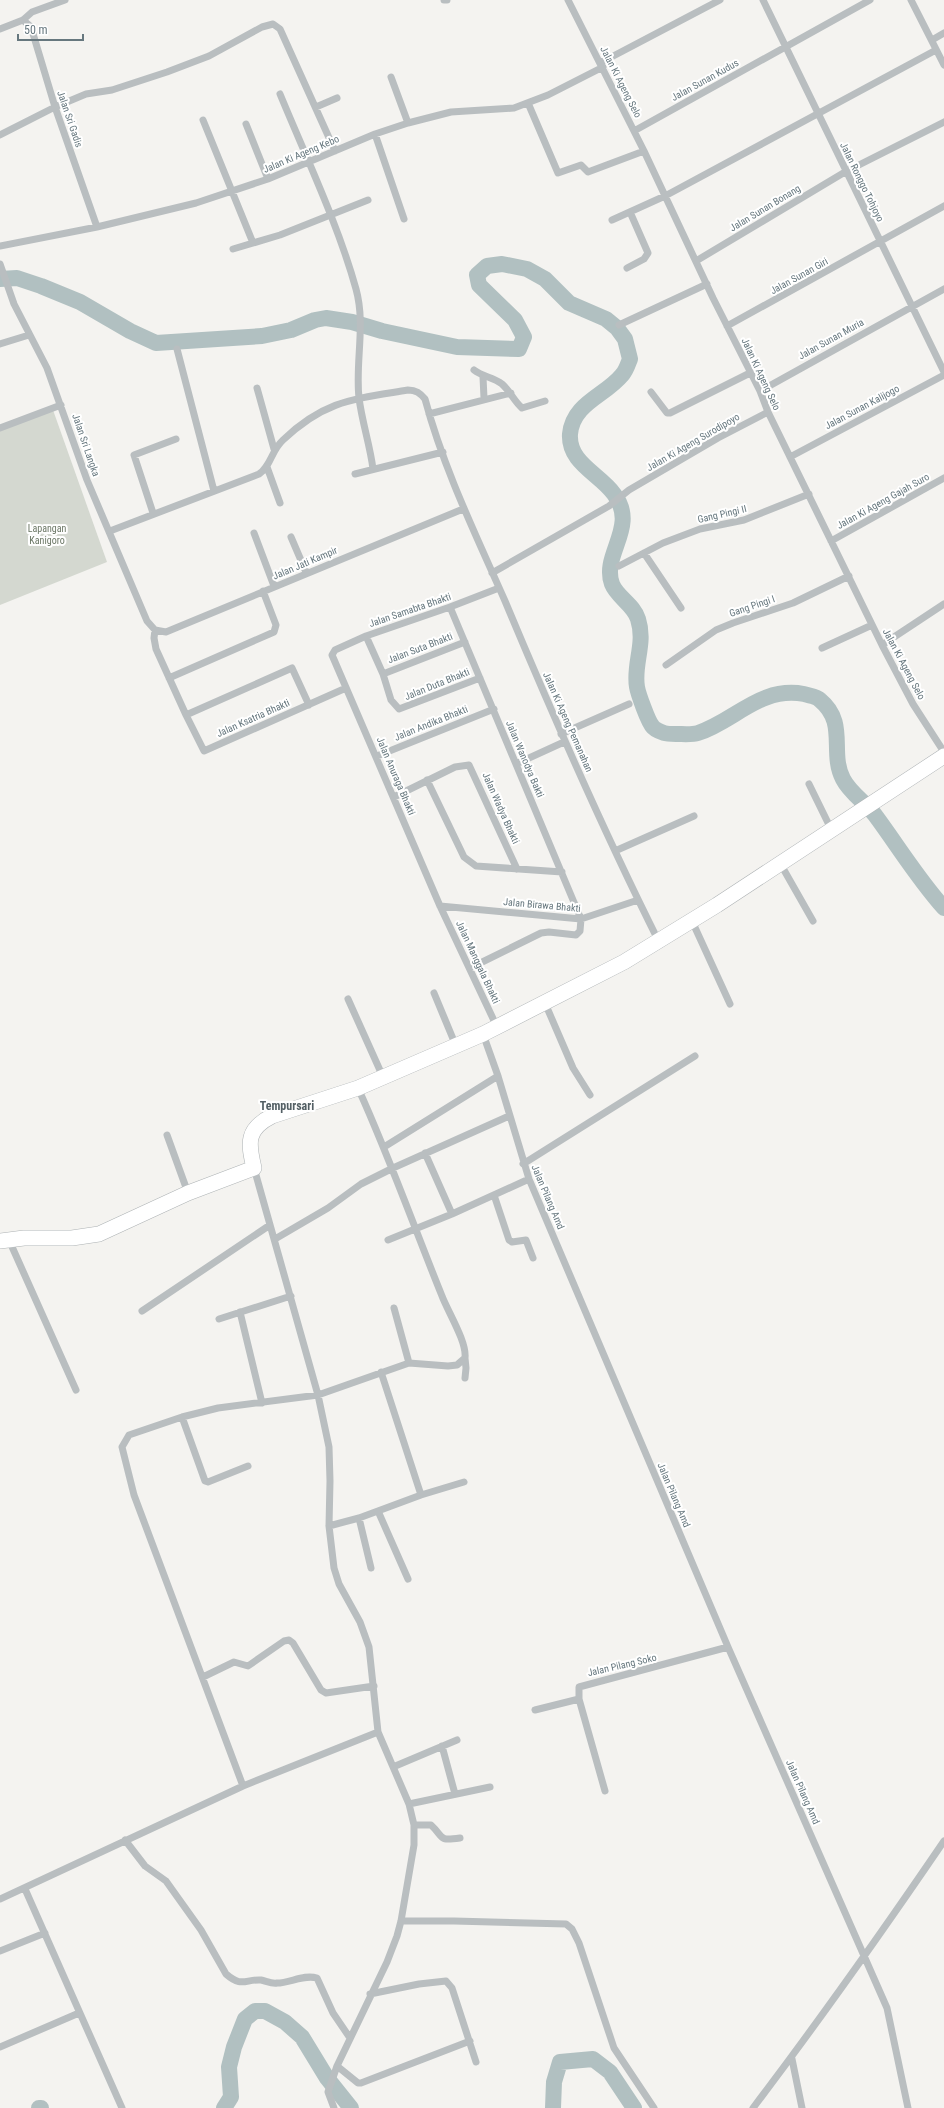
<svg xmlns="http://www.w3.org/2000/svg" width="944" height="2108" font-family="'Roboto Condensed',sans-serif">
  <rect width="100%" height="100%" fill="#f4f3f0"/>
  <path fill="#d4d8d0" d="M53,410L107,562L0,605V429Z"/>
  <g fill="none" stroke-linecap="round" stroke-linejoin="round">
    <path stroke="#b1c0c1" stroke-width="16" d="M0,279L17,278L41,286L80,302L130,331L156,343L262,336L291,330L315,320L326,318L352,322L382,331L457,347L519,349L524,337L515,320L479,285L477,275L487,266L502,264L527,269L545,279L569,303L606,319L617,328L625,339L630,359C628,364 626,371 622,375C605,396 573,403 570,434C568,463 600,474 614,494C639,527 601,554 612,584C617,597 634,605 638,619C646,644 633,664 637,687C638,693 648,722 653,727C654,729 661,732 664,733C667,734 673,734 676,734C683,734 692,735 698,733C735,721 760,686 804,694C810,696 816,696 820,700C848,723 829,752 843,779C850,793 866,803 875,815C898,846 918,879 944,908
      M39,2108H41
      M224,2108L231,2097L229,2067L234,2047L245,2019L255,2011H265L285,2022L302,2037L327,2078L351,2108
      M553,2108L554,2082L560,2062L593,2059L610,2072L634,2108"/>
    <g stroke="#adb2b4" stroke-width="16">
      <path id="major" d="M0,1241L24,1238H72L99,1234L188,1193L254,1168C248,1143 246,1129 272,1116L358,1088L483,1034L624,962L717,905L944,756"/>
    </g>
    <path stroke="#b9bec0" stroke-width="7" d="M444,0H447
      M568,0L644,151L713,298L760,391L768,412L882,645L913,704L944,752
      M763,0L944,372
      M911,0L944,65
      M23,20L31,27L55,107L97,227
      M23,20L32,12L65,0
      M0,29L23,20
      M932,40L944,33
      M600,63L720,0
      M391,77L408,123
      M280,94C306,157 338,224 356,289C366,325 355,362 359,398C362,422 370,445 373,469
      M528,103L558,173L581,165L588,172L644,151
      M316,107L337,98
      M203,120L253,243
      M246,124L268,179
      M634,131L870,0
      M375,134L404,219
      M0,135L55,107L86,94L112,90L167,72L209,56L262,27L273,24L280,29L335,151
      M612,220L665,196L936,50
      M0,246L97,227L196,203L268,179L375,134L408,123L451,112L514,108L548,95L603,67
      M233,249L280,235L368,200
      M696,261L845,172L944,122
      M0,264L14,304L47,368L87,480L147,621L155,630L166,632L463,509
      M627,268L644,259L648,253L630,212
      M619,325L707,284
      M727,326L944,206
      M0,344L29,335
      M177,349L214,491
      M474,370C483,377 493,377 502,384C510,391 514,401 522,408L545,401
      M483,377L484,398
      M257,388L274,449
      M760,391L944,289
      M651,392L667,413H670L750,373
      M429,414L511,393
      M0,428L61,405
      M790,457L944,375
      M267,467L280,503
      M355,474L443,452
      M153,513L134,455L176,439
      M110,531L259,474C271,466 271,451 283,440C325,400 354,399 408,390C416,390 420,393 425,399C444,470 476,535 505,601C553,716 603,830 659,942
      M254,533L274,586
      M291,537L306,572
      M831,541L944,478
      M644,553L681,608
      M619,566L663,543L700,529L744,520L809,494
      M492,573L609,506L629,490L718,438L768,412
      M450,607L581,919L580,931L576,935L549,932L541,933L470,968
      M155,630L154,638L156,649L186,715L204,751L346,688
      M366,636L383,674L391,700L399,709L480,678
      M882,645L944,604
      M822,648L872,625
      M666,665L716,630L733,623L793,603L849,576
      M383,674L465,642
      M169,678L274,632L276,625L263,591
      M186,715L292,668L309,705
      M561,734L629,704
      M377,756L494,709
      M516,764L564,742
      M427,780L464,857L476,866L562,872
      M809,784L831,829
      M394,797L455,767L469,765L517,869
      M615,851L694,816
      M780,863L813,921
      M440,906L581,919L638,900
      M692,921L730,1004
      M434,993L456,1046
      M348,999L383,1077
      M545,1003L573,1068L590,1095
      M497,1027L440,906L332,655L335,650L366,636L450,607L499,588
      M483,1034L498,1076L529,1179L728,1647L887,2008L908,2108
      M167,1135L188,1193
      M384,1147L498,1076
      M523,1164L695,1056
      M254,1168L318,1395L329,1447L330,1481L329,1526L334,1568L339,1584L360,1622L369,1647L378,1732L409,1804L414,1825V1845L401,1921L397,1936L387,1962L337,2066L328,2092L334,2108
      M494,1195L509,1240L512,1242L526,1240L533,1258
      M452,1214L529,1179
      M275,1239L328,1208L361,1184L393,1168L509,1116
      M9,1240L76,1390
      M388,1240L452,1214L425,1153
      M394,1308L409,1363
      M142,1311L270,1225
      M240,1312L262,1403
      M219,1319L291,1296
      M465,1358L466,1368L465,1378
      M381,1372L421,1495
      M182,1417L205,1481L208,1482L248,1466
      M378,1511L408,1579
      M359,1518L371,1568
      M329,1526L359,1518L421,1495L464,1482
      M203,1677L234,1662L248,1666L284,1641L289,1640L293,1643L321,1690L326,1693L374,1686
      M535,1710L579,1699
      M442,1746L455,1794
      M393,1767L457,1740
      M243,1786L134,1495L122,1447L129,1435L182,1417L218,1408L318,1395L409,1363L448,1366L457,1365L465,1358C467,1342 448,1312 442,1296C414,1227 389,1156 358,1088
      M605,1791L579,1699V1687L728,1647
      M409,1804L490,1787
      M414,1825H431C445,1838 437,1841 460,1838
      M125,1840L145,1866L166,1881L201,1930L226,1974C242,1988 245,1979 261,1980C266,1981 272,1984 277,1983C290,1983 304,1974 317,1978L333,2013L350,2038
      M25,1889L122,2108
      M0,1899L243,1786L378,1732
      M401,1921H454L566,1924L572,1929L579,1943L614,2048L654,2108
      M0,1951L45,1933
      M370,1994L419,1984L446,1981L452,1988L476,2062
      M0,2047L79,2013
      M792,2059L802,2108
      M337,2066L358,2083H361L470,2041
      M753,2108C819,2021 882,1932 944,1841"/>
    <use href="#major" stroke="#fff" stroke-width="15"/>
  </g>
  <g text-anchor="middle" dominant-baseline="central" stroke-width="4" stroke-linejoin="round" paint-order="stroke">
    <g font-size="10" fill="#66777e" stroke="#fff">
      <text transform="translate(705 80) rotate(-29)">Jalan Sunan Kudus</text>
      <text transform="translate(621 82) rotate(63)">Jalan Ki Ageng Selo</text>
      <text transform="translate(70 119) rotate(71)">Jalan Sri Gadis</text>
      <text transform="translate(301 154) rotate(-23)">Jalan Ki Ageng Kebo</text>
      <text transform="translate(862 182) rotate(64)">Jalan Ronggo Tohjoyo</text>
      <text transform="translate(765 208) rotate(-31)">Jalan Sunan Bonang</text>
      <text transform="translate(799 276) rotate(-29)">Jalan Sunan Giri</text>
      <text transform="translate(831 339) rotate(-29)">Jalan Sunan Muria</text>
      <text transform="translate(761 374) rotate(65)">Jalan Ki Ageng Selo</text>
      <text transform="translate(862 407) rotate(-28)">Jalan Sunan Kalijogo</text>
      <text transform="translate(693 442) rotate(-30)">Jalan Ki Ageng Surodipoyo</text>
      <text transform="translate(86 445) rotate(71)">Jalan Sri Langka</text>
      <text transform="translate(883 501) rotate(-29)">Jalan Ki Ageng Gajah Suro</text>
      <text transform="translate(722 514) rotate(-13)">Gang Pingi II</text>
      <text transform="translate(305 563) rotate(-23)">Jalan Jati Kampir</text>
      <text transform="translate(752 606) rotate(-19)">Gang Pingi I</text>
      <text transform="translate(410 610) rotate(-19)">Jalan Samabta Bhakti</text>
      <text transform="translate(420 648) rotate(-21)">Jalan Suta Bhakti</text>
      <text transform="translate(904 664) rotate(62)">Jalan Ki Ageng Selo</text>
      <text transform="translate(437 684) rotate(-22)">Jalan Duta Bhakti</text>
      <text transform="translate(253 718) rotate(-24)">Jalan Ksatria Bhakti</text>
      <text transform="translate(568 722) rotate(66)">Jalan Ki Ageng Pemanahan</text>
      <text transform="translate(431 723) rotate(-22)">Jalan Andika Bhakti</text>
      <text transform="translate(525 759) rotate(67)">Jalan Wanodya Bakti</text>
      <text transform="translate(396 776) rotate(67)">Jalan Anuraga Bhakti</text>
      <text transform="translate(501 808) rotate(66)">Jalan Wadya Bhakti</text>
      <text transform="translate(542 905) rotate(5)">Jalan Birawa Bhakti</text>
      <text transform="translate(478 962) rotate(65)">Jalan Manggala Bhakti</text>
      <text transform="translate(548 1197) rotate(67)">Jalan Pilang Amd</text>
      <text transform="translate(674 1495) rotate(67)">Jalan Pilang Amd</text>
      <text transform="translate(622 1665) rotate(-13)">Jalan Pilang Soko</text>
      <text transform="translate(803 1792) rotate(66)">Jalan Pilang Amd</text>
    </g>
    <g font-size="10" fill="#6a7664" stroke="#fff">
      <text x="47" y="528">Lapangan<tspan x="47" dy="12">Kanigoro</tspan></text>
    </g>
    <g font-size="12" font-weight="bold" fill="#535f64" stroke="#fff">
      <text x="287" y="1106">Tempursari</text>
    </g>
  </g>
  <path d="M18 34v6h65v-6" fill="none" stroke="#66777e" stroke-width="2"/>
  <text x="24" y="34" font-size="12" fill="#66777e" stroke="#ffffff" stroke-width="3" paint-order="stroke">50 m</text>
</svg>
